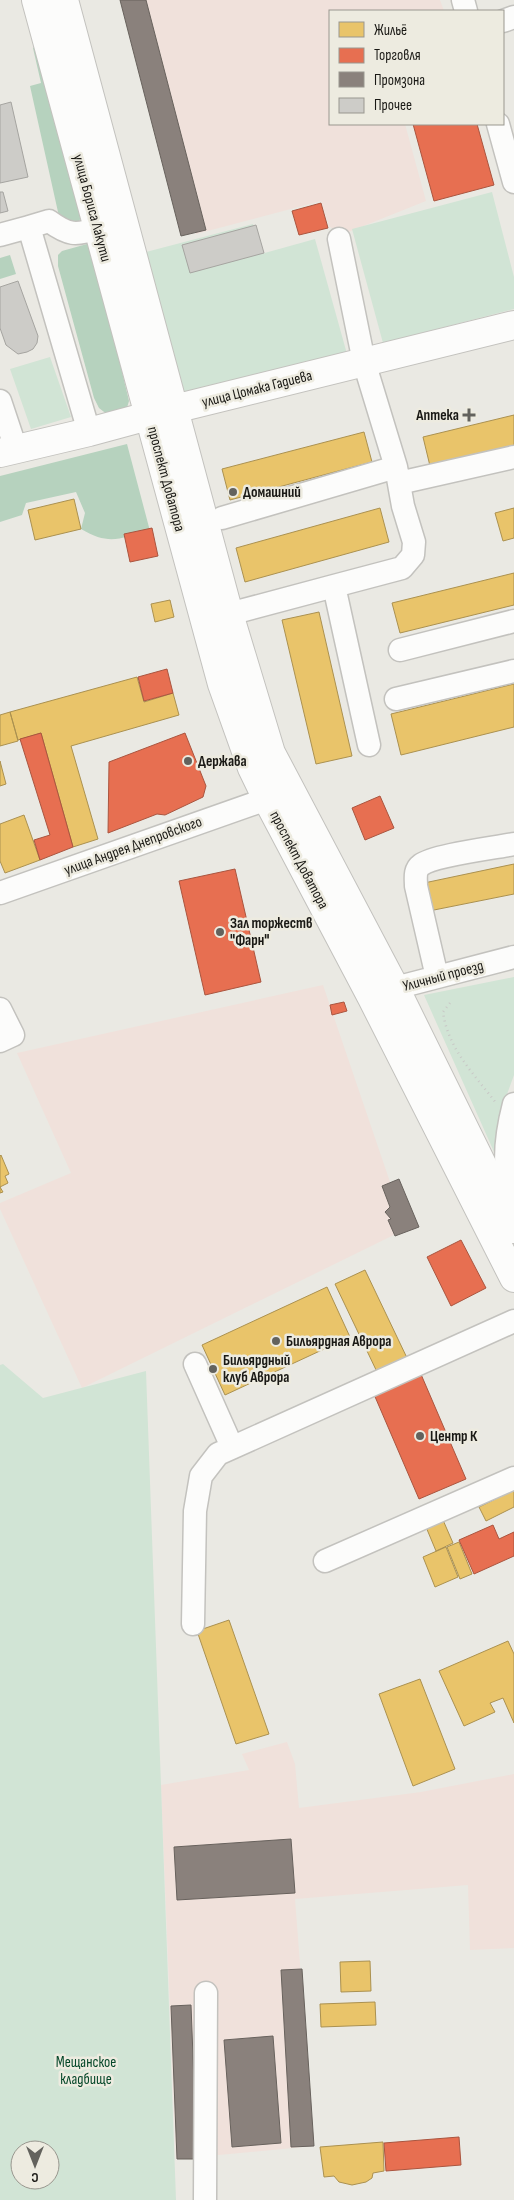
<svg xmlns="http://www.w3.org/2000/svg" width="514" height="2200" font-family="'Sofia Sans Condensed',sans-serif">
  <rect width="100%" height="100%" fill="#eae9e3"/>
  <path fill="#f0e1db" d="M126,0H440L444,11H330V124H405L426,201L341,235L329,226L321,201L196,234Z
    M323,985L406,1229L82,1388L0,1209V1203L71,1173L17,1053Z
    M287,1742L295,1764L299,1808L421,1792L514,1774V1948L470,1950L468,1885L295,1899L314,2146L176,2159L161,1785L249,1770L242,1754Z"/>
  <path fill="#d1e4d5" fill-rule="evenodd" d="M492,192L514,277V309L383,343L352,229Z
    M253,224L261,254L315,239L347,354L186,398L146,252Z
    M50,357L71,417L31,429L10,369Z
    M514,977V1075L506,1097L499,1163L424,995Z
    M3,1364L43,1398L146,1371L176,2200H0V1365ZM20,2150H50V2180H20Z"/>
  <path fill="#b6d2be" d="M36,45L81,218L77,224L60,221L30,86L41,83L33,48Z
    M87,244L94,254L129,401L126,411L108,415L99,408L94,398L58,266V255L62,251Z
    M10,255L16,274L0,279V258Z
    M127,444L150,531C119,538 110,546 81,529L85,513L76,492L26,503L22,515L0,522V476Z"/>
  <path fill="#e9c46a" stroke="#ab9150" d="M514,415V446L430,466L423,437Z
    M364,432L372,462L230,500L222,469Z
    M74,499L81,529L35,540L28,510Z
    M380,508L389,542L245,582L236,548Z
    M514,508V538L503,541L495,513Z
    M514,573V605L400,633L392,603Z
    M170,600L174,617L155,622L151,604Z
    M319,612L352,756L316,764L282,620Z
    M137,677L144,702L173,693L179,715L71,746L98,839L73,847L41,733L18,740L10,712Z
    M514,684V727L401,755L391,714Z
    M10,712L18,741L0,746V715Z
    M0,761L6,784L0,786Z
    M24,815L40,860L5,873L0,861V824Z
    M514,864V894L429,911L424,883Z
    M1,1155L9,1174L5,1176L8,1183L0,1187L3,1192L0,1193V1156Z
    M365,1270L408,1360L378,1374L335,1284Z
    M327,1287L350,1337L225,1395L202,1345Z
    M514,1490V1507L486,1521L479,1507Z
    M443,1520L453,1543L436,1551L426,1527Z
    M459,1542L472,1574L460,1579L447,1547Z
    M446,1547L458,1577L435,1587L423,1557Z
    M229,1620L269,1734L236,1744L197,1631Z
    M508,1641L514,1654V1723L503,1698L490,1703L495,1712L464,1726L439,1671Z
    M420,1679L455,1769L413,1786L379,1694Z
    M370,1961L371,1991L341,1992L340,1962Z
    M375,2002L376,2025L321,2027L320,2004Z
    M383,2142L384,2171L373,2173L372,2178L366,2182L352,2185L339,2182L334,2176L324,2177L320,2147Z"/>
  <path fill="#e76f51" stroke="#aa553f" d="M413,124H477L494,185L434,201Z
    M321,203L328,228L299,235L292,211Z
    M152,528L158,556L130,562L124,534Z
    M167,669L173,693L144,701L138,677Z
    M41,733L73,847L40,860L34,840L50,835L20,739Z
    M185,733L206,786L203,797L165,815L157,814L108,833L109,762Z
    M380,796L394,828L365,840L352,808Z
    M235,869L261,982L205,995L179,881Z
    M344,1002L347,1011L332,1015L330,1005Z
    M461,1240L486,1288L451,1306L427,1257Z
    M420,1372L466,1479L419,1499L373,1392Z
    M493,1525L499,1539L514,1532V1556L474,1574L459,1540Z
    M459,2137L461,2165L386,2171L384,2143Z"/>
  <path fill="#8a817c" stroke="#68625d" d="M120,0H146L206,230L181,236Z
    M399,1179L419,1227L395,1236L388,1220L391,1219L385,1212L390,1207L382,1186Z
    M291,1839L295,1893L177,1900L174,1847Z
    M302,1969L314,2146L291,2147L281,1970Z
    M191,2005L197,2159H177L171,2006Z
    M273,2036L281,2143L232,2147L224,2040Z"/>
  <path fill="#cdccc8" stroke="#a5a4a0" d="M11,102L28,177L0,183V105Z
    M0,192H3L8,211L0,213Z
    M256,225L264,253L190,273L182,245Z
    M18,281L38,336L37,343L33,349L27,352L18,354L6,345L0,328V287Z"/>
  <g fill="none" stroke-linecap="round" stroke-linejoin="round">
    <g stroke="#c3c2be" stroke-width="25">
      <path id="minor" d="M463,0L466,11
        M503,21L514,17
        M498,124L514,182
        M29,227L49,221C68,235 76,236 97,228
        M0,235L29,227L89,432
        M0,401L16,449
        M399,483L514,457
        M222,518L396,467
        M334,586L402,568L413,555L414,542L403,506L396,467L364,362L339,239
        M229,614L334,586L369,745
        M400,650L514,621
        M396,699L514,671
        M0,893L267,799
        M437,977L416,886C416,879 414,870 421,865C434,855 495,848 514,844
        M380,995L395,988L514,957
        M0,1009L13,1035L0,1041
        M514,1104C503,1146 504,1171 514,1212
        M195,1364L232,1447
        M325,1561L514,1478
        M193,1624L195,1511L201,1476L218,1454L514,1321
        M205,2200L206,1993"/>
    </g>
    <g stroke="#c3c2be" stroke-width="30">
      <path id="major" d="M36,0L222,684L252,768L267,799L372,998L514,1278
        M64,0L229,614L271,753L395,988L514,1229
        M0,453L89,432L174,409L514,325"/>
    </g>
    <path stroke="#c8c8c6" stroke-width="2.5" stroke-dasharray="1 4" stroke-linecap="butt" d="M450,1003L443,1012C448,1049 474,1074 496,1103"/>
    <use href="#minor" stroke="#fcfcfb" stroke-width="22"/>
    <use href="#major" stroke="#fcfcfb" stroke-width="28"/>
  </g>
  <g fill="#63625d" stroke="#edebe0" stroke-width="2">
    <path d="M466.5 407.5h5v5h5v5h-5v5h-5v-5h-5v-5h5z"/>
    <circle cx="233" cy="492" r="5"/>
    <circle cx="188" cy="761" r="5"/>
    <circle cx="220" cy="932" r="5"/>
    <circle cx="276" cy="1341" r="5"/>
    <circle cx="213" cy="1369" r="5"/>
    <circle cx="420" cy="1436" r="5"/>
  </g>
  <g text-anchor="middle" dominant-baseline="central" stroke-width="5" stroke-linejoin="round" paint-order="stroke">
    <g font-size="15" fill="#1a1915" stroke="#edebe0">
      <text transform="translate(92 208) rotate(75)">улица Бориса Лакути</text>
      <text transform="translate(257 389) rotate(-14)">улица Цомака Гадиева</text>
      <text transform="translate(166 479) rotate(75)">проспект Доватора</text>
      <text transform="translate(133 846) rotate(-20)">улица Андрея Днепровского</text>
      <text transform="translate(299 860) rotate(62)">проспект Доватора</text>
      <text transform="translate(443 976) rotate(-15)">Уличный проезд</text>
    </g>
    <g font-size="15" font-weight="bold" fill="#1a1915" stroke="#edebe0" text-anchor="start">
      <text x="459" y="415" text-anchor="end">Аптека</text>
      <text x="243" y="492">Домашний</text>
      <text x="198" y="761">Держава</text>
      <text x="230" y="923">Зал торжеств<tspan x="230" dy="17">"Фарн"</tspan></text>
      <text x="286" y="1341">Бильярдная Аврора</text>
      <text x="223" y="1360">Бильярдный<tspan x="223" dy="17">клуб Аврора</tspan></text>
      <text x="430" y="1436">Центр К</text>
    </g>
    <g font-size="15" fill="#054729" stroke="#edebe0">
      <text x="86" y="2062">Мещанское<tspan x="86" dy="17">кладбище</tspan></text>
    </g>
  </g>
  <rect x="329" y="10" width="175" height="115" fill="#edebe0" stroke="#99978f"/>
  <rect x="339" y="22" width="25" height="15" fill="#e9c46a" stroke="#99978f"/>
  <text x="374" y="35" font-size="15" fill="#1a1915">Жильё</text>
  <rect x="339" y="48" width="25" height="15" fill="#e76f51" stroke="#99978f"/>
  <text x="374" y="60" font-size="15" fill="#1a1915">Торговля</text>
  <rect x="339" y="72" width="25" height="15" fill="#8a817c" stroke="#99978f"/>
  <text x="374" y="85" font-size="15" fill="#1a1915">Промзона</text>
  <rect x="339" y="98" width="25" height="15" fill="#cdccc8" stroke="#99978f"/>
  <text x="374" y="110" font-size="15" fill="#1a1915">Прочее</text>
  <g transform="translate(35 2165) rotate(180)"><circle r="24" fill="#edebe0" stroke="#99978f"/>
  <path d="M0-4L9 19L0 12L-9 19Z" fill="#63625d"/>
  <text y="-8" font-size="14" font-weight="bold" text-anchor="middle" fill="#1a1915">С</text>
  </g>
</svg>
